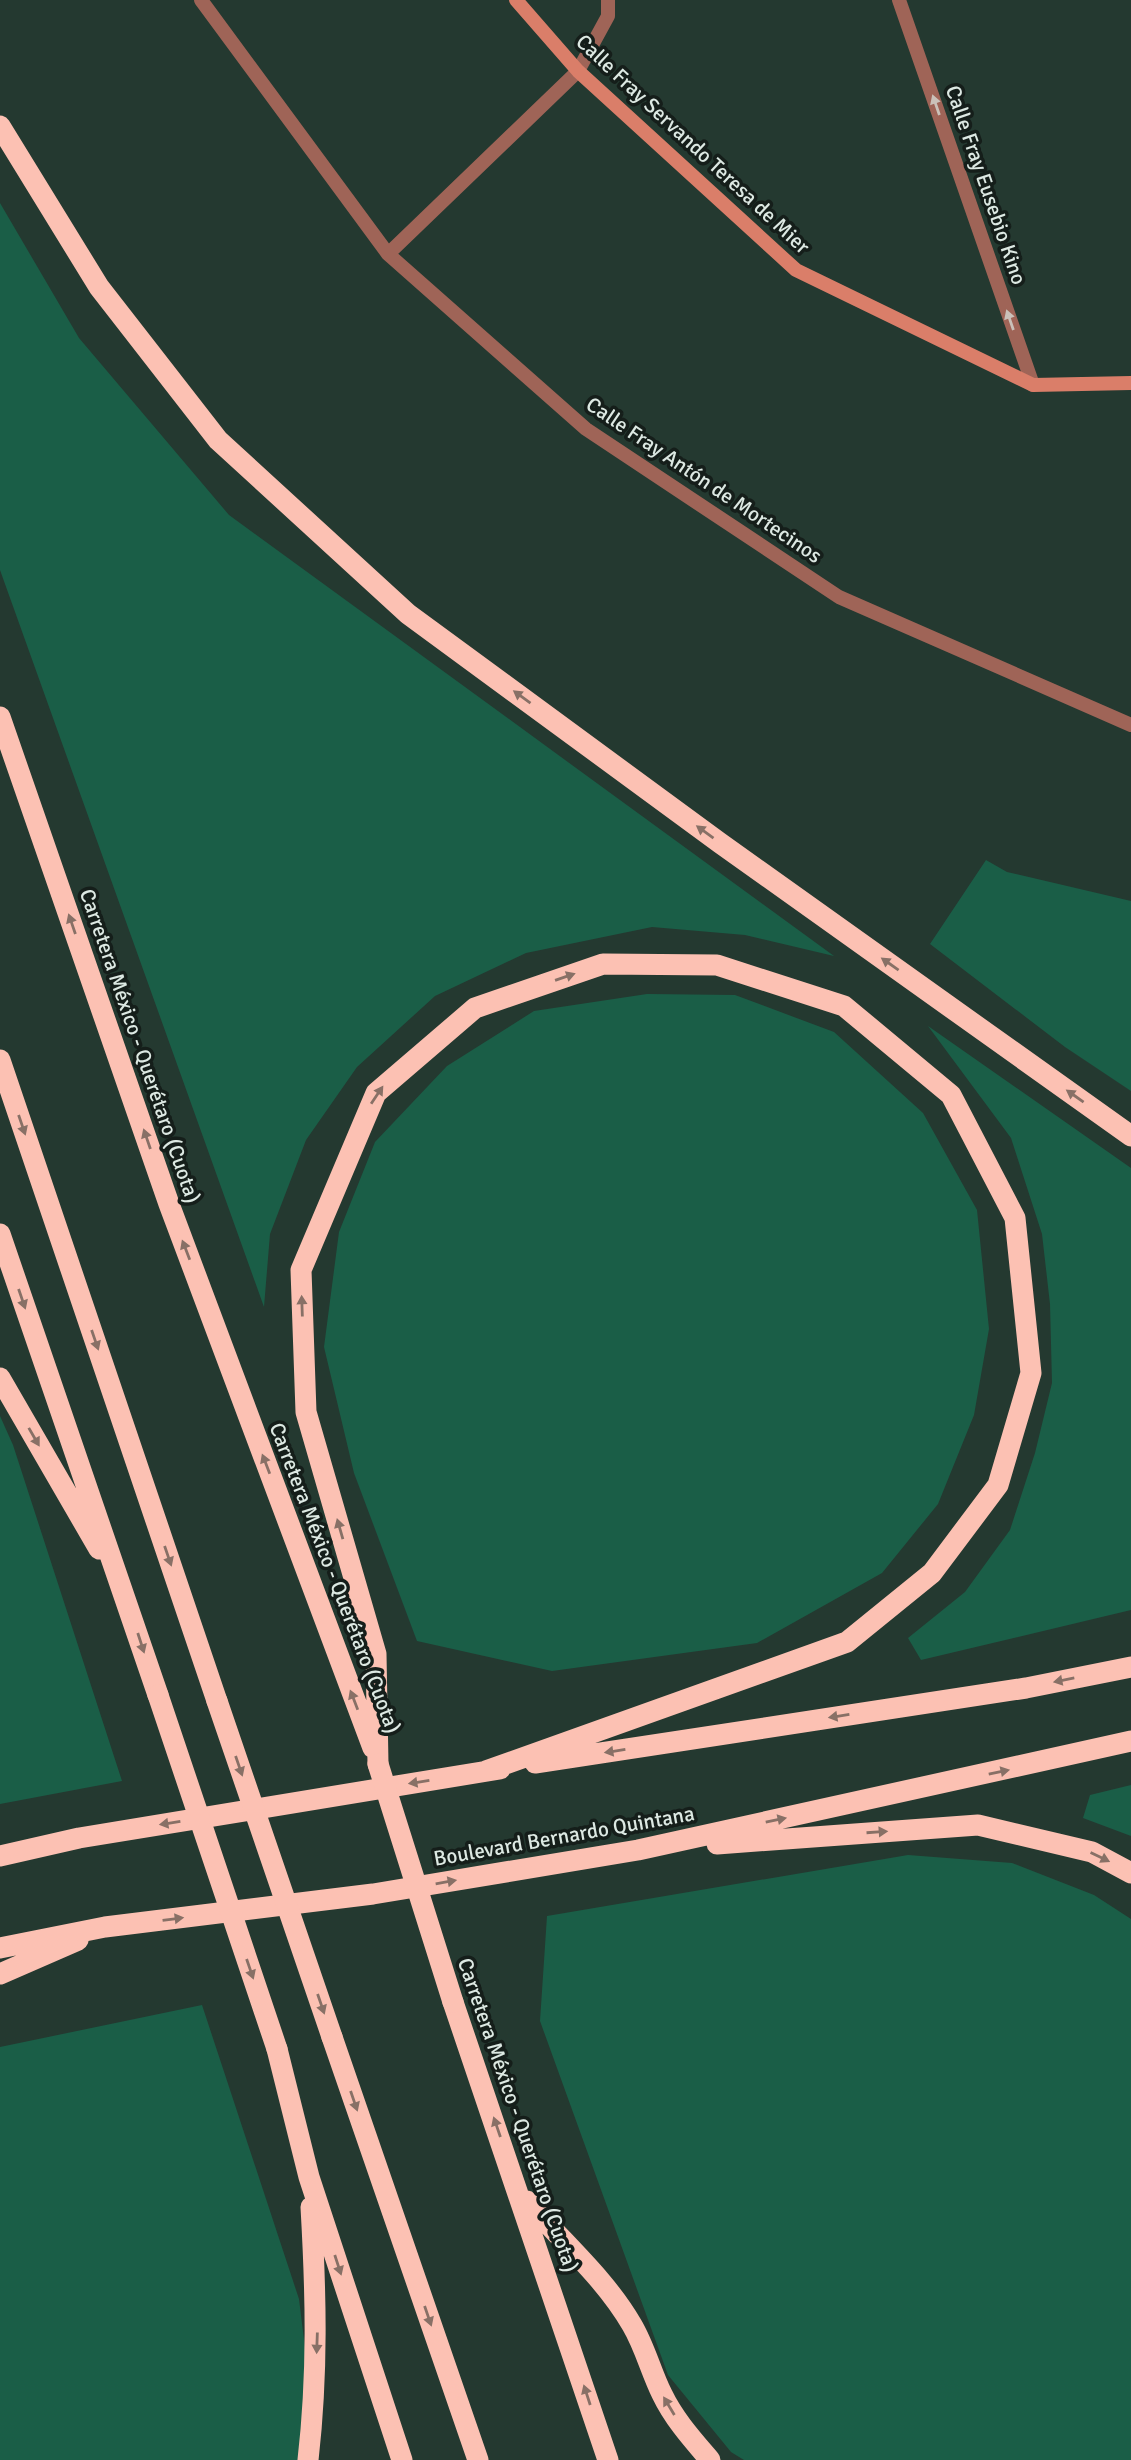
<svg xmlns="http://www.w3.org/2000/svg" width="1131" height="2460" font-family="Signika,sans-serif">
  <rect width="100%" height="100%" fill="#243930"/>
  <path fill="#1a5e47" d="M0,203L79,338L229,515L834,956L745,935L652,927L526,953L435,996L357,1067L306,1140L270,1234L264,1307L0,570Z
    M986,860L1007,872L1131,901V1091L1065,1047L930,944Z
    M647,994L735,995L834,1032L923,1113L977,1210L989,1329L974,1415L938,1504L882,1573L757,1643L552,1671L417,1641L354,1473L324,1347L339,1232L375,1142L447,1066L534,1011Z
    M928,1026L1131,1168V1610L921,1660L908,1638L965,1592L1010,1530L1035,1453L1052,1383L1050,1304L1042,1234L1011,1138Z
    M0,1416L13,1445L122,1781L0,1804Z
    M1131,1785V1836L1083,1818L1090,1795Z
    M908,1855L1012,1863L1094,1895L1131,1919V2460H744L731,2452L668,2375L540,2021L547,1916Z
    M202,2005L299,2299L307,2364L299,2460H0V2047Z"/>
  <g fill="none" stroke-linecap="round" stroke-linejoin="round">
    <path stroke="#9f6457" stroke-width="14" d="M201,0L388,254L586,429L839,597L1131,725
      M899,0L1033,385
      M388,254L578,71L608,16V0"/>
    <path stroke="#da7e69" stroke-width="14" d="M516,0L578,71L796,270L1033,385L1131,383"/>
    <path stroke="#fcc1b3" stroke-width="21" d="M0,126L99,287L218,440L408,614L720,843L1131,1136
      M0,717L169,1204L373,1748
      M0,1060L217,1701
      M0,1234L158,1695
      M0,1378L99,1549
      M535,1763L1026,1688L1131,1667
      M378,1764L376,1654L306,1412L301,1270L376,1093L475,1008L603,964L717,965L844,1006L951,1095L1015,1218L1031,1373L998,1485L932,1573L847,1642L486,1771
      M717,1844L978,1825L1092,1852L1131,1873
      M0,1856L79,1838L500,1769
      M0,1948L105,1927L373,1894L638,1850L1131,1741
      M0,1974L78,1940
      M453,2002L608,2460
      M332,2037L478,2460
      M277,2049L309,2177L402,2460
      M527,2201C563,2243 604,2277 632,2325C645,2347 651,2372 662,2394C674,2419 692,2439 710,2460
      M308,2460C318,2373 316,2294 311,2207"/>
    <path stroke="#fcc1b3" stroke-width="21" d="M158,1695L277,2049
      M217,1701L332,2037
      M378,1764L453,2002"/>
  </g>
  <defs><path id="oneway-solid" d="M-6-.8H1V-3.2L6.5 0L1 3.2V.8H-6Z" transform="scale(1.75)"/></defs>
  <g fill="#cac1b9">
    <use href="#oneway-solid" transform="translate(936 105) rotate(-109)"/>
    <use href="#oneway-solid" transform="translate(1010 320) rotate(-109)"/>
  </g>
  <g fill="#887066">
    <use href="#oneway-solid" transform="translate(522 697) rotate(-144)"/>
    <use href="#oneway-solid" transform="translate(705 832) rotate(-144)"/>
    <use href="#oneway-solid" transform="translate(72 924) rotate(-109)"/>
    <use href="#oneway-solid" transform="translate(890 964) rotate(-145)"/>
    <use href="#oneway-solid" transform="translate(565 977) rotate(-19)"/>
    <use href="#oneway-solid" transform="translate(377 1095) rotate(-56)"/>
    <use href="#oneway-solid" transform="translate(1075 1096) rotate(-145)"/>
    <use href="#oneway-solid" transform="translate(22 1125) rotate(71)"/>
    <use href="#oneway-solid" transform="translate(147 1139) rotate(-109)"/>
    <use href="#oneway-solid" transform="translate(186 1250) rotate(-111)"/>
    <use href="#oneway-solid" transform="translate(22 1299) rotate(71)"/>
    <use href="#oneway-solid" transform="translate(302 1306) rotate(-92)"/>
    <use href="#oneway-solid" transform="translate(95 1340) rotate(71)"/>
    <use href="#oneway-solid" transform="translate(34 1437) rotate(60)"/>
    <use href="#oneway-solid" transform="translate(266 1464) rotate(-111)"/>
    <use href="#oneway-solid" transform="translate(340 1529) rotate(-106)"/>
    <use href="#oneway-solid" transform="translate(168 1556) rotate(71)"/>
    <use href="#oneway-solid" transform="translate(141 1643) rotate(72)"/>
    <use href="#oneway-solid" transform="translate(1064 1680) rotate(169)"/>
    <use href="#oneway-solid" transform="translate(354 1700) rotate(-111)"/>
    <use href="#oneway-solid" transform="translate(839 1716) rotate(171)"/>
    <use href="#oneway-solid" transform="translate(615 1751) rotate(171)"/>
    <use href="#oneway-solid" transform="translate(239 1766) rotate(71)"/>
    <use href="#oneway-solid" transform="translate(999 1772) rotate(-12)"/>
    <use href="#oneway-solid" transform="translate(419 1782) rotate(171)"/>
    <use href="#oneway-solid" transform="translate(776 1820) rotate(-12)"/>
    <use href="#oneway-solid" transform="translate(170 1823) rotate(171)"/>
    <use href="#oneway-solid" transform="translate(877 1832) rotate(-4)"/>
    <use href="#oneway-solid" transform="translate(1100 1857) rotate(26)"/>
    <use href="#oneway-solid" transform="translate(446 1882) rotate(-10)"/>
    <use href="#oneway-solid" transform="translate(173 1919) rotate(-7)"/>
    <use href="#oneway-solid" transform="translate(250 1969) rotate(71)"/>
    <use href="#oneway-solid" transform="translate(321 2004) rotate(71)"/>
    <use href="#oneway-solid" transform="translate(354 2101) rotate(71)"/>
    <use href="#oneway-solid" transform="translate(497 2127) rotate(-109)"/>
    <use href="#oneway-solid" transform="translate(338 2265) rotate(72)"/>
    <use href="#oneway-solid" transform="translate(428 2316) rotate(71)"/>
    <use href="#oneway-solid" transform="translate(317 2343) rotate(92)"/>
    <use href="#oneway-solid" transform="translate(587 2395) rotate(-108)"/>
    <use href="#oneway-solid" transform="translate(669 2406) rotate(-121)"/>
  </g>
  <g text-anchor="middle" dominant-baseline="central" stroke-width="7" stroke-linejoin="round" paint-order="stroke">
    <g font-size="21" fill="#dde9e3" stroke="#151e1a">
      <text transform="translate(693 144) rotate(43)">Calle Fray Servando Teresa de Mier</text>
      <text transform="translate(986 185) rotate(71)">Calle Fray Eusebio Kino</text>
      <text transform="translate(704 480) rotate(34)">Calle Fray Antón de Mortecinos</text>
      <text transform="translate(140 1046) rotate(71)">Carretera México - Querétaro (Cuota)</text>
      <text transform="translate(335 1578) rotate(69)">Carretera México - Querétaro (Cuota)</text>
      <text transform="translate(564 1836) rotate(-10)">Boulevard Bernardo Quintana</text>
      <text transform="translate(518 2115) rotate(71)">Carretera México - Querétaro (Cuota)</text>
    </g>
  </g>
</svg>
